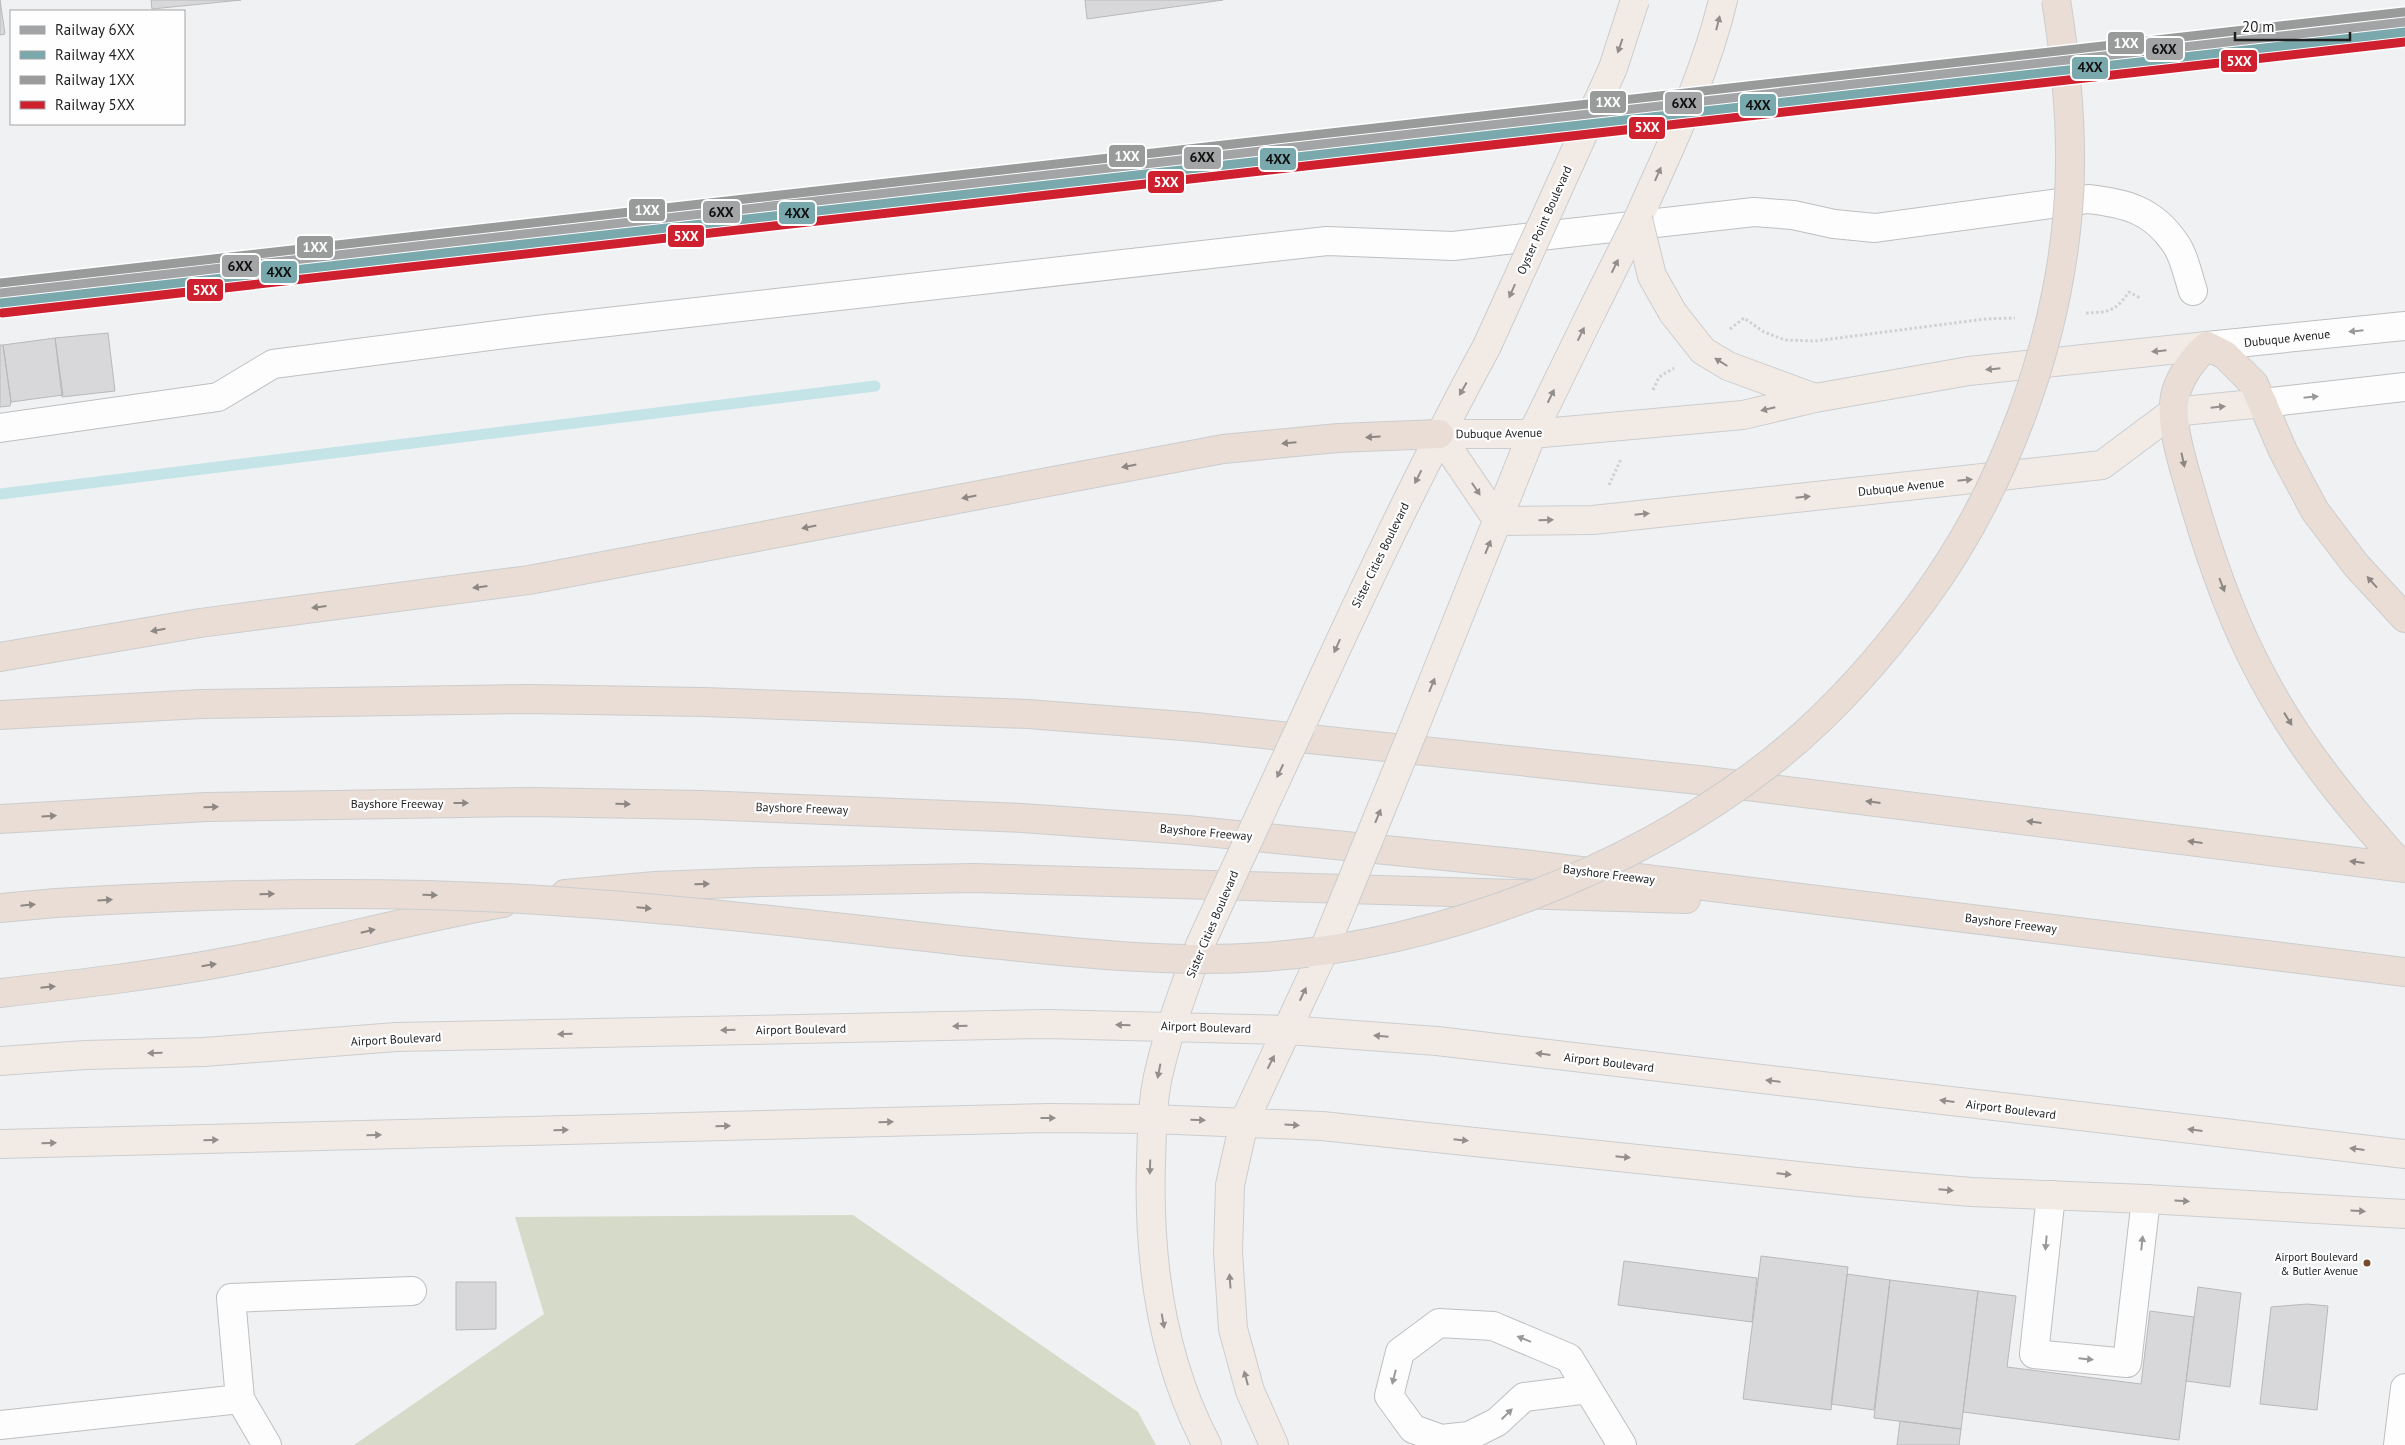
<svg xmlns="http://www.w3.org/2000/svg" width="2405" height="1445" font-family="'PT Sans',sans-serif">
  <rect width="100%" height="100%" fill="#f0f1f3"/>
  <path fill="#d6dac8" d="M853,1215L1138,1412L1156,1445H354L544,1314L515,1217Z"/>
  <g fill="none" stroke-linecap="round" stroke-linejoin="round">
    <path stroke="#c4e4e8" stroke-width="11" d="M0,494L875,386"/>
  </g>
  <path fill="#d8d8da" stroke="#b8b9ba" d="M0,0L5,34L0,35Z
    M151,0H241L152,9Z
    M1085,0H1223L1087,19Z
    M108,333L115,391L62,397L55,338Z
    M55,338L63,395L11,402L3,345Z
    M0,345H3L11,402L10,406L0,407Z
    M1761,1256L1848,1267L1831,1410L1743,1399Z
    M1624,1261L1757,1278L1752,1322L1618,1305Z
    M1847,1274L1890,1280L1874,1410L1831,1404Z
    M1890,1280L1978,1291L1961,1429L1874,1418Z
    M456,1282H496V1329L456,1330Z
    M2198,1287L2241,1293L2230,1387L2186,1381Z
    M1978,1291L2016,1296L2007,1367L2141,1384L2150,1311L2194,1317L2179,1440L1963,1412Z
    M2307,1304L2328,1306L2317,1410L2260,1404L2271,1307Z
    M1900,1421L1961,1429L1959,1445H1897Z"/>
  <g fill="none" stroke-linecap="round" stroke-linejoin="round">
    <g stroke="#bebfc0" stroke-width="30">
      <path id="minor" d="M2207,346L2405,326
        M2263,403L2405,387
        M0,428L218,397L273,364L537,330L1327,241L1453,246L1754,212L1793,215L1834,224L1875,228L2088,199C2125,203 2153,210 2175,243C2184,255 2188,276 2193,291
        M2051,1195L2034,1354L2127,1363L2146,1199
        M1588,1389L1524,1397L1497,1422L1469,1436L1441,1439L1413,1429L1389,1396L1400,1352L1439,1323L1493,1326L1569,1358L1622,1445
        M0,1425L240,1399
        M267,1445L240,1399L231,1298L412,1291
        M2398,1445L2405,1388"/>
    </g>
    <g stroke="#cccdce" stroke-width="30">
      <path id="major" d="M1638,219C1670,147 1705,76 1723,0
        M1673,313L1703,351L1728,366L1815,398
        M1439,434H1532L1743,415L1815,398L1969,371L2207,346
        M1439,434L1498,521
        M1498,521L1593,520L2102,465L2173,412L2263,403
        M1301,726C1359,598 1419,471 1487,346
        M1413,731L1532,434L1593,309
        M1200,945C1185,986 1170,1026 1160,1068C1152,1098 1152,1131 1151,1162C1148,1260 1161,1358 1207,1445
        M0,1061L85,1055L204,1052L396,1037L1047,1024L1287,1030L1437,1041L2405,1154
        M0,1144L1048,1118L1152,1119L1322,1126L1857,1182L1971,1192L2146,1199L2405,1214
        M1274,1445L1250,1391L1233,1329L1228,1252L1230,1185L1244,1122L1320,959"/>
    </g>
    <g stroke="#cccdce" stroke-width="30">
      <path id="highway" d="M2405,618L2356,565L2315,511L2283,451L2254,384L2225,355L2207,346C2193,359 2182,373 2176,392C2168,419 2183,465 2191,492C2209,555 2231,620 2263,678C2291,731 2328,781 2367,826C2380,840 2391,855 2405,868
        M0,657L200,623L529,580L1223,449L1338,438L1439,434
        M0,715L201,704L529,699L704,702L1028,714L1196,727L1699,780L2405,868
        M0,819L206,807L529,802L702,805L1022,818L1187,830L1524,864L2405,972
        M565,894L655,886L759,882L974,878L1686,899
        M0,908L56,903
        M0,993C79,984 158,975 236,960C325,943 413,919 503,903"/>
    </g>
    <path stroke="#d1d1d2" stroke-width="3" stroke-dasharray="2.5 2.5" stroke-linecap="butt" d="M2086,313C2109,312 2115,312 2129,292L2140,298
      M1730,329L1744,318L1764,332L1785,340L1815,341L1985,319L2015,318
      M1653,390L1659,377L1674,368
      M1609,485L1621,459"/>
    <use href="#minor" stroke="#fdfdfd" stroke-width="28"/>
    <use href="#major" stroke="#f2eae5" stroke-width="28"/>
    <use href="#highway" stroke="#e9ddd5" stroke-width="28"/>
    <g stroke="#cccdce" stroke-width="30" stroke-linecap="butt">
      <path id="major-bridge" d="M1638,219L1652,276L1673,313
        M1593,309L1638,219
        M1487,346L1613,68L1635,0
        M1200,945L1301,726
        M1320,959L1413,731"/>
    </g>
    <g stroke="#cccdce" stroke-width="30" stroke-linecap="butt">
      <path id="highway-bridge" d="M56,903C231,893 407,889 582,903C708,912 835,927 961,941C1061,951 1162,964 1263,957C1439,945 1632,871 1771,762C1830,716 1880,659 1924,599C2004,490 2057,345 2068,210C2074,140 2067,69 2056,0"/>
    </g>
    <use href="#major-bridge" stroke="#f2eae5" stroke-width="28"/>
    <use href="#highway-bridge" stroke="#e9ddd5" stroke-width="28"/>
    <g stroke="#fefeff" stroke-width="12">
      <path id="rail-1" d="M0,293L2405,22"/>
    </g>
    <g stroke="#fefeff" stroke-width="12">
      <path id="rail-2" d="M1,303L2405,32"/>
    </g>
    <g stroke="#fefeff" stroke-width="12">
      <path id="rail-3" d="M0,283L2404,12"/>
    </g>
    <g stroke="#fefeff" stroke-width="12">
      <path id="rail-4" d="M2,313L2405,42"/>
    </g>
    <use href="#rail-1" stroke="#a3a4a5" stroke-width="9"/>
    <use href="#rail-2" stroke="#7aa9ad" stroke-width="9"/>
    <use href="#rail-3" stroke="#999a9a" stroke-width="9"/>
    <use href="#rail-4" stroke="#ce202f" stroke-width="9"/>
  </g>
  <defs><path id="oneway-solid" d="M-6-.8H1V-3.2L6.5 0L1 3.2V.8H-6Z" transform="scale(1.25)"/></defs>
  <g fill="#928e8c">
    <use href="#oneway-solid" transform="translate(1718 23) rotate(-76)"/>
    <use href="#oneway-solid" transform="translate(1620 46) rotate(109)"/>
    <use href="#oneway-solid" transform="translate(1658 174) rotate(-66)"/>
    <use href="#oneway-solid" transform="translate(1615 266) rotate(-64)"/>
    <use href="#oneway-solid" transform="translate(1512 291) rotate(114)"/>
    <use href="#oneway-solid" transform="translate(1581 334) rotate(-64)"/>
    <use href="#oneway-solid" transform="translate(2159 351) rotate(174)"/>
    <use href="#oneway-solid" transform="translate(1721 362) rotate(-148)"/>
    <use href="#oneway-solid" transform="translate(1993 369) rotate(174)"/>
    <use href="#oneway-solid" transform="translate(1463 389) rotate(119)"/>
    <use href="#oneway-solid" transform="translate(1551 396) rotate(-64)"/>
    <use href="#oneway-solid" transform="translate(2218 407) rotate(-6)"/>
    <use href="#oneway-solid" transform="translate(1768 409) rotate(167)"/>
    <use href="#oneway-solid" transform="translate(1418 477) rotate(117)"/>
    <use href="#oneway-solid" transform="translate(1965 480) rotate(-6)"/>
    <use href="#oneway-solid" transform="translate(1476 489) rotate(56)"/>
    <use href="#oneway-solid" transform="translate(1803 497) rotate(-6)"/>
    <use href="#oneway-solid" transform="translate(1642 514) rotate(-6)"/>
    <use href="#oneway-solid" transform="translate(1546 520) rotate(-1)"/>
    <use href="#oneway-solid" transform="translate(1488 547) rotate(-68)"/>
    <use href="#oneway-solid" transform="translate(1337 646) rotate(114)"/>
    <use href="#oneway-solid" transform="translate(1432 685) rotate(-68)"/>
    <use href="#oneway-solid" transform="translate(1280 771) rotate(115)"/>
    <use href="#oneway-solid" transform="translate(1378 816) rotate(-68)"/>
    <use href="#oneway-solid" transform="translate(1303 994) rotate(-65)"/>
    <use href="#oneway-solid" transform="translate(1123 1025) rotate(-179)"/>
    <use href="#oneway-solid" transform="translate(960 1026) rotate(179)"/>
    <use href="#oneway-solid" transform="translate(728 1030) rotate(179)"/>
    <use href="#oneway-solid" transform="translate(565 1034) rotate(179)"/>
    <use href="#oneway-solid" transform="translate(1381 1036) rotate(-175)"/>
    <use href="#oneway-solid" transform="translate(155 1053) rotate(179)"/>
    <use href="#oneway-solid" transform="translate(1543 1054) rotate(-173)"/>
    <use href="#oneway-solid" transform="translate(1271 1062) rotate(-63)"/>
    <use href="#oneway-solid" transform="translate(1159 1071) rotate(101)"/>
    <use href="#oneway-solid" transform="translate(1773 1081) rotate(-173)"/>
    <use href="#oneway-solid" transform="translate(1947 1101) rotate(-173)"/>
    <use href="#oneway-solid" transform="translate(1048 1118)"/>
    <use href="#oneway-solid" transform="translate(1198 1120) rotate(2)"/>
    <use href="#oneway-solid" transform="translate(886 1122) rotate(-1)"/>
    <use href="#oneway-solid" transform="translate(1292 1125) rotate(3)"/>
    <use href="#oneway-solid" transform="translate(723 1126) rotate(-1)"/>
    <use href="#oneway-solid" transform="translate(561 1130) rotate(-1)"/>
    <use href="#oneway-solid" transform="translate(2195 1130) rotate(-173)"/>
    <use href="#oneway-solid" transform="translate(374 1135) rotate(-2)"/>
    <use href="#oneway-solid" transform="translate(211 1140) rotate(-1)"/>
    <use href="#oneway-solid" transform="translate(1461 1140) rotate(6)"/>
    <use href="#oneway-solid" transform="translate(49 1143) rotate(-1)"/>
    <use href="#oneway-solid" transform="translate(2357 1149) rotate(-173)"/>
    <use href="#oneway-solid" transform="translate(1623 1157) rotate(6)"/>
    <use href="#oneway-solid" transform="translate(1150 1167) rotate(92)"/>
    <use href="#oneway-solid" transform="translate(1784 1174) rotate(6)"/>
    <use href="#oneway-solid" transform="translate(1946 1190) rotate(5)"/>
    <use href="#oneway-solid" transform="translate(2182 1201) rotate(3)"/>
    <use href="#oneway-solid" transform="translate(2358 1211) rotate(3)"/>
    <use href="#oneway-solid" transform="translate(1230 1281) rotate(-94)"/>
    <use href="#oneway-solid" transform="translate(1163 1321) rotate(80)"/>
    <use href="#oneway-solid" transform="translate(1246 1378) rotate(-105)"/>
  </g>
  <g fill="#989999">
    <use href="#oneway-solid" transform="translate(2356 331) rotate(174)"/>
    <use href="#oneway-solid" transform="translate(2311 397) rotate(-6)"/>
    <use href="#oneway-solid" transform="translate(2046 1243) rotate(95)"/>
    <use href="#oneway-solid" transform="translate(2142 1243) rotate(-84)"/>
    <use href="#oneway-solid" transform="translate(1524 1339) rotate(-158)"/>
    <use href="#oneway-solid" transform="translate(2086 1359) rotate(6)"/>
    <use href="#oneway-solid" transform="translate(1394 1377) rotate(104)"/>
    <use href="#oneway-solid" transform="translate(1507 1414) rotate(-44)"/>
  </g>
  <g fill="#8d8783">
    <use href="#oneway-solid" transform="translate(1373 437) rotate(177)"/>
    <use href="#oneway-solid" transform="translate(1289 443) rotate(175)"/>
    <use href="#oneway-solid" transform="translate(2183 460) rotate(78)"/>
    <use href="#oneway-solid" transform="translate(1129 466) rotate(169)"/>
    <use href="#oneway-solid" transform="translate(969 497) rotate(169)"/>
    <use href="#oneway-solid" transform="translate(809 527) rotate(169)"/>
    <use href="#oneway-solid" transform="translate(2372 582) rotate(-132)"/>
    <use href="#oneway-solid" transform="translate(2222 585) rotate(69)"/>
    <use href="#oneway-solid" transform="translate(480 587) rotate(173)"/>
    <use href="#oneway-solid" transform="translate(319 607) rotate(173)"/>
    <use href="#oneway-solid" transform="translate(158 630) rotate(170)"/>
    <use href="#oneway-solid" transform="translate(2288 719) rotate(58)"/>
    <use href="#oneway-solid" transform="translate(1873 802) rotate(-173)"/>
    <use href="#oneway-solid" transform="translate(461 803)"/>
    <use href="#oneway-solid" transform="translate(623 804) rotate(1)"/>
    <use href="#oneway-solid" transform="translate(211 807) rotate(-2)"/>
    <use href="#oneway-solid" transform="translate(49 816) rotate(-3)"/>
    <use href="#oneway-solid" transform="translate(2034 822) rotate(-173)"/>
    <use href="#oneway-solid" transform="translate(2195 842) rotate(-173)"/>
    <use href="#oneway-solid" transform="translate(2357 862) rotate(-173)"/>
    <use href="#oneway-solid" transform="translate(702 884) rotate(-2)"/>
    <use href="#oneway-solid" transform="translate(267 894) rotate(-1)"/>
    <use href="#oneway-solid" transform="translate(430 895) rotate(1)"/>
    <use href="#oneway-solid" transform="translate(105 900) rotate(-3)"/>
    <use href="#oneway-solid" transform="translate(28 905) rotate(-6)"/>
    <use href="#oneway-solid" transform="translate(644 908) rotate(5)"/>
    <use href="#oneway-solid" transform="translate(368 931) rotate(-13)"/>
    <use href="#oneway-solid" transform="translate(209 965) rotate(-9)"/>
    <use href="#oneway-solid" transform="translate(48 987) rotate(-6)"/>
  </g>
  <circle fill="#7a4b2a" stroke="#fefeff" stroke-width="2" cx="2367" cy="1263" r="4.5"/>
  <g text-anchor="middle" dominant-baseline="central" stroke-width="4.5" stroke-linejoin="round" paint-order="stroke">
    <g font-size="11" fill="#1d1e1f" stroke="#fefeff" text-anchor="end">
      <text x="2358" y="1257">Airport Boulevard<tspan x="2358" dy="14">&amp; Butler Avenue</tspan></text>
    </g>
    <g font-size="12" fill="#1d1e1f" stroke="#fefeff">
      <text transform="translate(1544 220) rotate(-66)">Oyster Point Boulevard</text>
      <text transform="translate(2287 338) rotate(-6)">Dubuque Avenue</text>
      <text transform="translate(1499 433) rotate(-1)">Dubuque Avenue</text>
      <text transform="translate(1901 487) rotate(-6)">Dubuque Avenue</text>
      <text transform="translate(1380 555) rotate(-64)">Sister Cities Boulevard</text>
      <text x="397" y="803">Bayshore Freeway</text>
      <text transform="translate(802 808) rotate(2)">Bayshore Freeway</text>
      <text transform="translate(1206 832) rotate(5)">Bayshore Freeway</text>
      <text transform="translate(1609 874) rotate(7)">Bayshore Freeway</text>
      <text transform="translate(2011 923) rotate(7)">Bayshore Freeway</text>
      <text transform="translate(1212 924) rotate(-67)">Sister Cities Boulevard</text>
      <text transform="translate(1206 1027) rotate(2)">Airport Boulevard</text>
      <text transform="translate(801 1029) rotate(-1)">Airport Boulevard</text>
      <text transform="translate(396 1039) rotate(-3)">Airport Boulevard</text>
      <text transform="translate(1609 1062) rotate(7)">Airport Boulevard</text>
      <text transform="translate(2011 1109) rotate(7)">Airport Boulevard</text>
    </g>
  </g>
  <g stroke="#fefeff" stroke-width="2">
    <rect x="2107" y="31" width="38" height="24" rx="5" fill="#999a9a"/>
    <rect x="2145" y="37" width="39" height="24" rx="5" fill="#a3a4a5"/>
    <rect x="2220" y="49" width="38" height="24" rx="5" fill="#ce202f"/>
    <rect x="2071" y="56" width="38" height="24" rx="5" fill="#7aa9ad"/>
    <rect x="1589" y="90" width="38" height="24" rx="5" fill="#999a9a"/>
    <rect x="1664" y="91" width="39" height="24" rx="5" fill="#a3a4a5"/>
    <rect x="1739" y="93" width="38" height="24" rx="5" fill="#7aa9ad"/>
    <rect x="1628" y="116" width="38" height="24" rx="5" fill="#ce202f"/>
    <rect x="1108" y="144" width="38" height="24" rx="5" fill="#999a9a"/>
    <rect x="1183" y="146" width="39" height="24" rx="5" fill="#a3a4a5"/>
    <rect x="1259" y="147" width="38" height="24" rx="5" fill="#7aa9ad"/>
    <rect x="1147" y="170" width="38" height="24" rx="5" fill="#ce202f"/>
    <rect x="628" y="198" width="38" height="24" rx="5" fill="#999a9a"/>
    <rect x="702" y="200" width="39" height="24" rx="5" fill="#a3a4a5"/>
    <rect x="778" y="201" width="38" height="24" rx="5" fill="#7aa9ad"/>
    <rect x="667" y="224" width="38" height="24" rx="5" fill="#ce202f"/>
    <rect x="296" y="235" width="38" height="24" rx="5" fill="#999a9a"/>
    <rect x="221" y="254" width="39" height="24" rx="5" fill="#a3a4a5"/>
    <rect x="260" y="260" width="38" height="24" rx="5" fill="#7aa9ad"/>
    <rect x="186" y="278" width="38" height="24" rx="5" fill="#ce202f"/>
  </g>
  <g font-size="14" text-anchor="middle" font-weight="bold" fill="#fff">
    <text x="2126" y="48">1XX</text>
    <text x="2239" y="66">5XX</text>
    <text x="1608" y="107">1XX</text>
    <text x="1647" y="132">5XX</text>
    <text x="1127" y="161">1XX</text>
    <text x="1166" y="187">5XX</text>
    <text x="647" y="215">1XX</text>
    <text x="686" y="241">5XX</text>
    <text x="315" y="252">1XX</text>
    <text x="205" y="295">5XX</text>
  </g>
  <g font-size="14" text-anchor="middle" font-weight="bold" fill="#111">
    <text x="2164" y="54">6XX</text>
    <text x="2090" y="72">4XX</text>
    <text x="1684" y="108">6XX</text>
    <text x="1758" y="110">4XX</text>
    <text x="1202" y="162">6XX</text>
    <text x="1278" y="164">4XX</text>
    <text x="721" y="217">6XX</text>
    <text x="797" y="218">4XX</text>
    <text x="240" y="271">6XX</text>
    <text x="279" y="277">4XX</text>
  </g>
  <rect x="10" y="10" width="175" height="115" fill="#fefeff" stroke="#a4a4a5"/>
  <rect x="20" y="26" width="25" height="8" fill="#a3a4a5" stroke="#a4a4a5"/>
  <text x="55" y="35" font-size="15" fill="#1d1e1f">Railway 6XX</text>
  <rect x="20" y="51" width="25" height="8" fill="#7aa9ad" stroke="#a4a4a5"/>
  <text x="55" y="60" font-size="15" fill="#1d1e1f">Railway 4XX</text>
  <rect x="20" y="76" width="25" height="8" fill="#999a9a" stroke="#a4a4a5"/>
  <text x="55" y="85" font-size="15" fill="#1d1e1f">Railway 1XX</text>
  <rect x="20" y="101" width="25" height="8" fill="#ce202f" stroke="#a4a4a5"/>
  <text x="55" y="110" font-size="15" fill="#1d1e1f">Railway 5XX</text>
  <path d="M2235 32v8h115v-8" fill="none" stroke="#1d1e1f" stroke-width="2.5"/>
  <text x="2242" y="32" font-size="15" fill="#1d1e1f" stroke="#fefeff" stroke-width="4" paint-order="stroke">20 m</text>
</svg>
